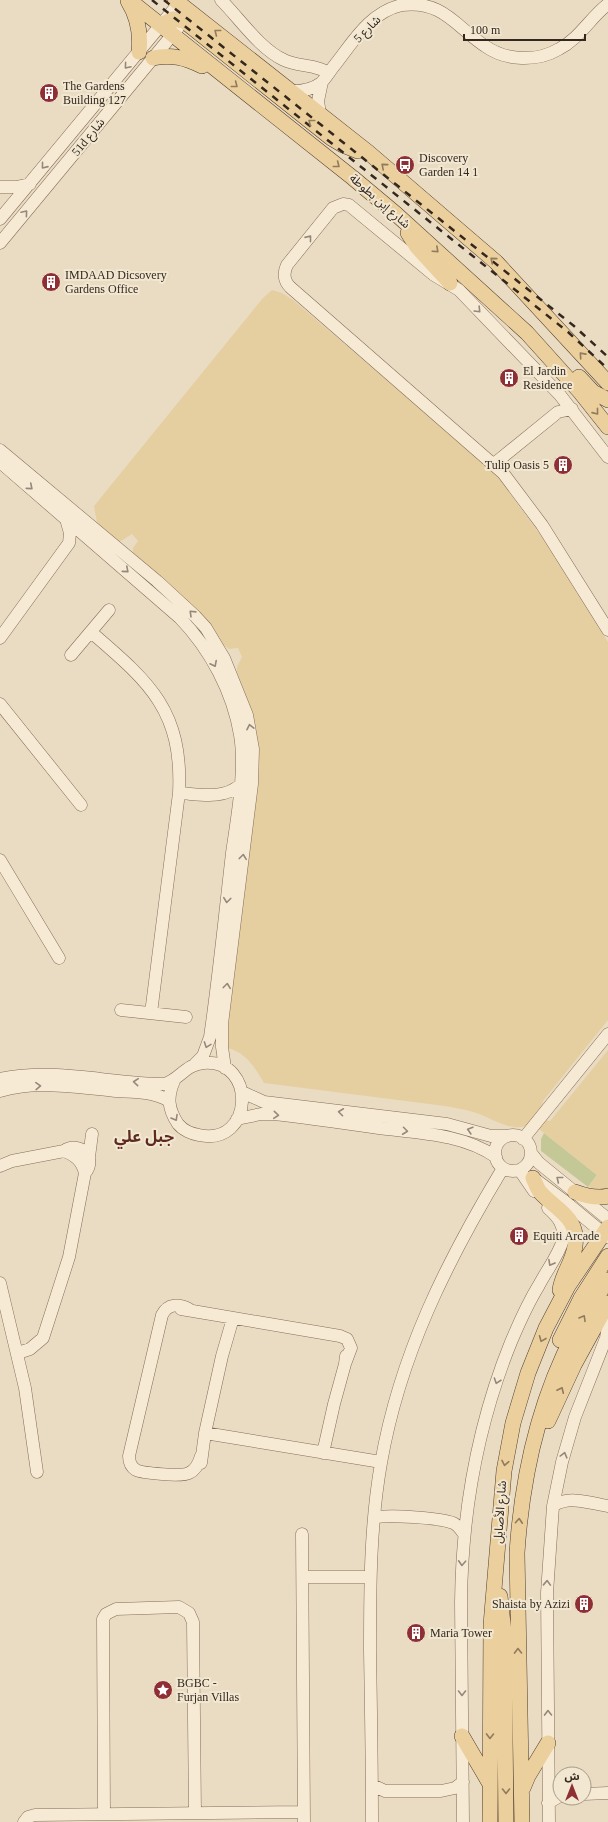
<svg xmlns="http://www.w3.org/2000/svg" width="608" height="1822" font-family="'Times New Roman','Noto Sans Arabic',serif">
  <rect width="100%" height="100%" fill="#eadcc2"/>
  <path fill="#c4c897" d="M544,1133L597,1175L588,1187L541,1151V1139Z"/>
  <path fill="#e5cfa1" d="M272,290L282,293L293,300L488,466L500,480L561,563L608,642V1020L543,1101C542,1108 539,1112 535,1118C520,1140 492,1117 473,1112C464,1109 454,1108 445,1106L264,1083C255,1068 246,1052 227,1048V1031L258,751C255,719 248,702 237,672V667L242,657L238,648L229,649L221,643L133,554V548L138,541L132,534L121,541L113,540L97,523L94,506L263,298Z
    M608,1050V1189L603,1191L588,1187L597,1175L539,1129L545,1120L550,1121Z"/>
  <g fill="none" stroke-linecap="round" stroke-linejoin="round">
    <g stroke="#836e5b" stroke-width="13">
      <path id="minor" d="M221,0C240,19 260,49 284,60C298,67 315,64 329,73
        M293,91C303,91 313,89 321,83C326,78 330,71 334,66C353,42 370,12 402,5C443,0 456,27 485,46C506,61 537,62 559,49C579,39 590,18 608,4
        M320,114L318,101L322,82
        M0,187H16L30,184
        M0,219L179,3
        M0,243L178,28
        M0,450L157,581L195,616L206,628L224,658L247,715L253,749L252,784L222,1024V1047L225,1068
        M608,457L560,395L459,290L434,275L349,205L343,204L333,208L287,265C283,273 284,281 290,287L503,473L542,525L608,630
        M0,462L180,618C210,649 233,692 240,735C246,770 237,817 232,853C225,914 219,975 210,1037L203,1056L195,1064
        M494,464L558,412L572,409
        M91,632C149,682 183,710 179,793L151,1013
        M0,638L69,543L70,533L66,519
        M71,655L109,610
        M0,704L81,805
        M179,793C199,794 223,800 240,785
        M0,860L59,958
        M121,1010L186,1017
        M0,1079C55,1067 110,1084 165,1084C180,1079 186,1064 204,1063C257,1059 254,1147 199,1135C192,1134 183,1130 178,1124C168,1109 167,1097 174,1081
        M0,1091C37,1080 78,1087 116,1091C133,1092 154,1091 169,1101
        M242,1092L264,1102L447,1124L491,1136H508
        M237,1119L261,1114H274C309,1118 344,1123 379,1128C419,1133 463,1134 496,1157
        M495 1153a18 18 0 1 1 36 0a18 18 0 1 1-36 0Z
        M523,1139L608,1034
        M531,1153L539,1163L608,1219
        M89,1157L92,1134
        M0,1166L12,1161L64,1151C79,1140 98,1158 85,1173
        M521,1172L534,1191
        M532,1177L563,1200L608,1237
        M0,1283L25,1388L37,1472
        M181,1309L340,1336L347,1339L351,1348L345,1364
        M189,1309C179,1304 168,1303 162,1315L129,1456C129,1462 131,1467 136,1470C142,1473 182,1477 189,1473C196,1470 199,1463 201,1456
        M18,1353L30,1349L43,1338L69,1257L85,1173C82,1161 75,1155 64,1151
        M205,1433L381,1462
        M323,1453L334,1404L345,1364L346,1356
        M201,1463L205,1433L222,1356L233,1318
        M553,1506C569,1495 590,1503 608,1506
        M374,1518C385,1514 442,1518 453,1523C458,1525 461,1530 464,1534
        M302,1534L304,1822
        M303,1577H370
        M372,1785L385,1791H441L455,1788L463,1782
        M584,1794L608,1793
        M548,1803L560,1796
        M104,1814L103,1619L106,1614L116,1609L179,1607L189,1613L193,1622L195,1813
        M24,1822L28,1817L35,1815L304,1812
        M372,1822C372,1765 371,1708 370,1651C370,1588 370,1526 381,1463C400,1354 447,1261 503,1168
        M463,1822L461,1602C462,1513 477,1426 511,1342C519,1323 528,1303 539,1285C547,1270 558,1256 563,1240C565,1225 558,1217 548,1208
        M549,1822L547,1593L553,1506L562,1462L575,1417L606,1338L608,1326L606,1306"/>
    </g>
    <g stroke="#513d2f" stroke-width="16">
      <path id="major" d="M129,0L353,178L396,214L527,333L581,393L608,427
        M175,0L369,153L496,262L608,383
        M128,1C138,17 141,33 139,52
        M161,25L173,19L184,21L331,138L343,145L358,151
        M153,58C172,54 185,58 202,66
        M408,233L417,247L450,283
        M579,377L593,392L608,400
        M533,1178C535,1182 537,1188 540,1192C556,1210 579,1217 575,1246C573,1262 562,1274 560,1290
        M575,1192C586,1196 597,1199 608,1196
        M560,1340L581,1298L608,1256
        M548,1421L574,1365L608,1303
        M500,1596L504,1633L506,1822
        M462,1736L490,1784
        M523,1788L528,1776L548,1743
        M490,1822L491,1625L504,1471L513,1423L528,1373L546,1328L568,1286L608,1227
        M522,1822L517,1553C522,1476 538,1403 574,1334C584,1315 596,1297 608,1280"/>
    </g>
    <use href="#minor" stroke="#f6ead5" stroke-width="12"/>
    <use href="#major" stroke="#ebcf9c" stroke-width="15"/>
    <path stroke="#34271e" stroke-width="2.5" stroke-dasharray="7 7" stroke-linecap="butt" d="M152,0L568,332L608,369
      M164,0L574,326L608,357"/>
  </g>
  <defs><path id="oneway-chevron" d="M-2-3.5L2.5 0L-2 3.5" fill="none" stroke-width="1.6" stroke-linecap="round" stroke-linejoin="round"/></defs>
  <g stroke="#907b5d">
    <use href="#oneway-chevron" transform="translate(217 32) rotate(-142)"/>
    <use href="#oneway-chevron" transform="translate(235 85) rotate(38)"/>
    <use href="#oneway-chevron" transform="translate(311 122) rotate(-142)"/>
    <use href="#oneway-chevron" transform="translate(337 165) rotate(38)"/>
    <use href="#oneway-chevron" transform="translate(384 166) rotate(-139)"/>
    <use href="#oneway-chevron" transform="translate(436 250) rotate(42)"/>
    <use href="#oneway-chevron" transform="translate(493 260) rotate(-139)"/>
    <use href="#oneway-chevron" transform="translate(582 355) rotate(-132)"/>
    <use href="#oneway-chevron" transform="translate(596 412) rotate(51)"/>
    <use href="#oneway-chevron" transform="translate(583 1318) rotate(-60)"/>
    <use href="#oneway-chevron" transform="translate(542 1339) rotate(112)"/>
    <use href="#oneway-chevron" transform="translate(561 1390) rotate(-65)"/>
    <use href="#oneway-chevron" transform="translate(505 1463) rotate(101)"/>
    <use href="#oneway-chevron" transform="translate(519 1521) rotate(-86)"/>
    <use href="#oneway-chevron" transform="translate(518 1651) rotate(-91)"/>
    <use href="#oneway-chevron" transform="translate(490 1736) rotate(91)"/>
    <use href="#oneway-chevron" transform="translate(506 1791) rotate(90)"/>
  </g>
  <g stroke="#95887a">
    <use href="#oneway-chevron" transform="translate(127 66) rotate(130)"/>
    <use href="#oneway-chevron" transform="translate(44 166) rotate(129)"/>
    <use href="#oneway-chevron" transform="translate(25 213) rotate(-50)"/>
    <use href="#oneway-chevron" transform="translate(309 238) rotate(-51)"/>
    <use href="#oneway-chevron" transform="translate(478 310) rotate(46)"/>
    <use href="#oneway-chevron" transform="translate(30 487) rotate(40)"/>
    <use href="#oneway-chevron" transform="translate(126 570) rotate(41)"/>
    <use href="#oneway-chevron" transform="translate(192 613) rotate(-136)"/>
    <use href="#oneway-chevron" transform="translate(214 664) rotate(63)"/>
    <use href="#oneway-chevron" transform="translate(250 727) rotate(-102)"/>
    <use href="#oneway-chevron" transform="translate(243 857) rotate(-83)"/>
    <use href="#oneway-chevron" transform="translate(227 900) rotate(97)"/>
    <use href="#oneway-chevron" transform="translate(227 986) rotate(-83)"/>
    <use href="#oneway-chevron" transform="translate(207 1045) rotate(110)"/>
    <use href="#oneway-chevron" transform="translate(136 1082) rotate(-175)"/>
    <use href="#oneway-chevron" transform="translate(38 1086) rotate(-2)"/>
    <use href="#oneway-chevron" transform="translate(341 1112) rotate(-173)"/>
    <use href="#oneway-chevron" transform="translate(276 1115) rotate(5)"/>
    <use href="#oneway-chevron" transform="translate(175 1118) rotate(60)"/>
    <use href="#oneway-chevron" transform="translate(470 1130) rotate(-164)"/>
    <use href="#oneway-chevron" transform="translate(405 1131) rotate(7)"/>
    <use href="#oneway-chevron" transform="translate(559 1179) rotate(-141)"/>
    <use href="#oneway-chevron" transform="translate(551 1263) rotate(119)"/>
    <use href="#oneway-chevron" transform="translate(497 1381) rotate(109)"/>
    <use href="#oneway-chevron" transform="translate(564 1455) rotate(-75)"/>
    <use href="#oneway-chevron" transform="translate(462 1563) rotate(93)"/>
    <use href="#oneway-chevron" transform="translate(547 1583) rotate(-88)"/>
    <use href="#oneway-chevron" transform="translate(462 1693) rotate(90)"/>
    <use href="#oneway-chevron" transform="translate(548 1713) rotate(-91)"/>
  </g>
  <defs>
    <g id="building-disc" transform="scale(1)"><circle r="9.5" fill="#8e2f35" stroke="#f2e7d1"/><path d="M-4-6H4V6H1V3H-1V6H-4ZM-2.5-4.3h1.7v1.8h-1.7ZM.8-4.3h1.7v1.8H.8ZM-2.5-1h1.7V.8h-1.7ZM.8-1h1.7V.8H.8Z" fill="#fff"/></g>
    <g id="bus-disc" transform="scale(1)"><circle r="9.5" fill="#8e2f35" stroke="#f2e7d1"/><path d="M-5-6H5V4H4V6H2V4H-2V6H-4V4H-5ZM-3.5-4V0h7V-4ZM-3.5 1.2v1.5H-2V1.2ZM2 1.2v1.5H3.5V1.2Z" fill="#fff"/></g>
    <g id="sight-disc" transform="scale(1)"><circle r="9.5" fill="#8e2f35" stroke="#f2e7d1"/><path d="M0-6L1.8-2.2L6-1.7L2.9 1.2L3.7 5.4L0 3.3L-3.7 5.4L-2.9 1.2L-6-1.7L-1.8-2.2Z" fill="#fff"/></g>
  </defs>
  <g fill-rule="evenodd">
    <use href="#building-disc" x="49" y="93"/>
    <use href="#bus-disc" x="405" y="165"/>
    <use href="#building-disc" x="51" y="282"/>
    <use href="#building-disc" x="509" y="378"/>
    <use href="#building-disc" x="563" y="465"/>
    <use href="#building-disc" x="519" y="1236"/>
    <use href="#building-disc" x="584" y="1604"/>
    <use href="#building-disc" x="416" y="1633"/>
    <use href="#sight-disc" x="163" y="1690"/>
  </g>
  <g text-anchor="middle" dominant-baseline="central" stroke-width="4" stroke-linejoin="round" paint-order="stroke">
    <g font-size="12" fill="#34271e" stroke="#f2e7d1">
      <text transform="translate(367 29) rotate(-45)">شارع 5</text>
      <text transform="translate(88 137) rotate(-51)">51d شارع</text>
      <text transform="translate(380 201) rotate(41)">شارع إبن بطوطة</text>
      <text transform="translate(500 1512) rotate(-86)">شارع الأصايل</text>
    </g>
    <g font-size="12" fill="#34271e" stroke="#f2e7d1" text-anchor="start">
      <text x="63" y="86">The Gardens<tspan x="63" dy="14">Building 127</tspan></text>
      <text x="419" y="158">Discovery<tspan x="419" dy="14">Garden 14 1</tspan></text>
      <text x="65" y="275">IMDAAD Dicsovery<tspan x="65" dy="14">Gardens Office</tspan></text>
      <text x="523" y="371">El Jardin<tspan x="523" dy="14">Residence</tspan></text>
      <text x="549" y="465" text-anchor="end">Tulip Oasis 5</text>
      <text x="533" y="1236">Equiti Arcade</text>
      <text x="570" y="1604" text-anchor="end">Shaista by Azizi</text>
      <text x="430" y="1633">Maria Tower</text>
      <text x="177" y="1683">BGBC -<tspan x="177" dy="14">Furjan Villas</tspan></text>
    </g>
    <g font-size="16" font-weight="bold" fill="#5d2a20" stroke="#f2e7d1">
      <text x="144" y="1136">جبل علي</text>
    </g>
  </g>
  <g transform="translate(572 1786)"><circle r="19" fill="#f2e7d1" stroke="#a69a89"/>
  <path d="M0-3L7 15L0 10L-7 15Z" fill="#8e2f35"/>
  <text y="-6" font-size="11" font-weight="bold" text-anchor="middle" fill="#34271e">ش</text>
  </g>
  <path d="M464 34v6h121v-6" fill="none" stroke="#34271e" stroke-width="2"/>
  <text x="470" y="34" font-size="12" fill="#34271e" stroke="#f2e7d1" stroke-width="3" paint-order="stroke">100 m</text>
</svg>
